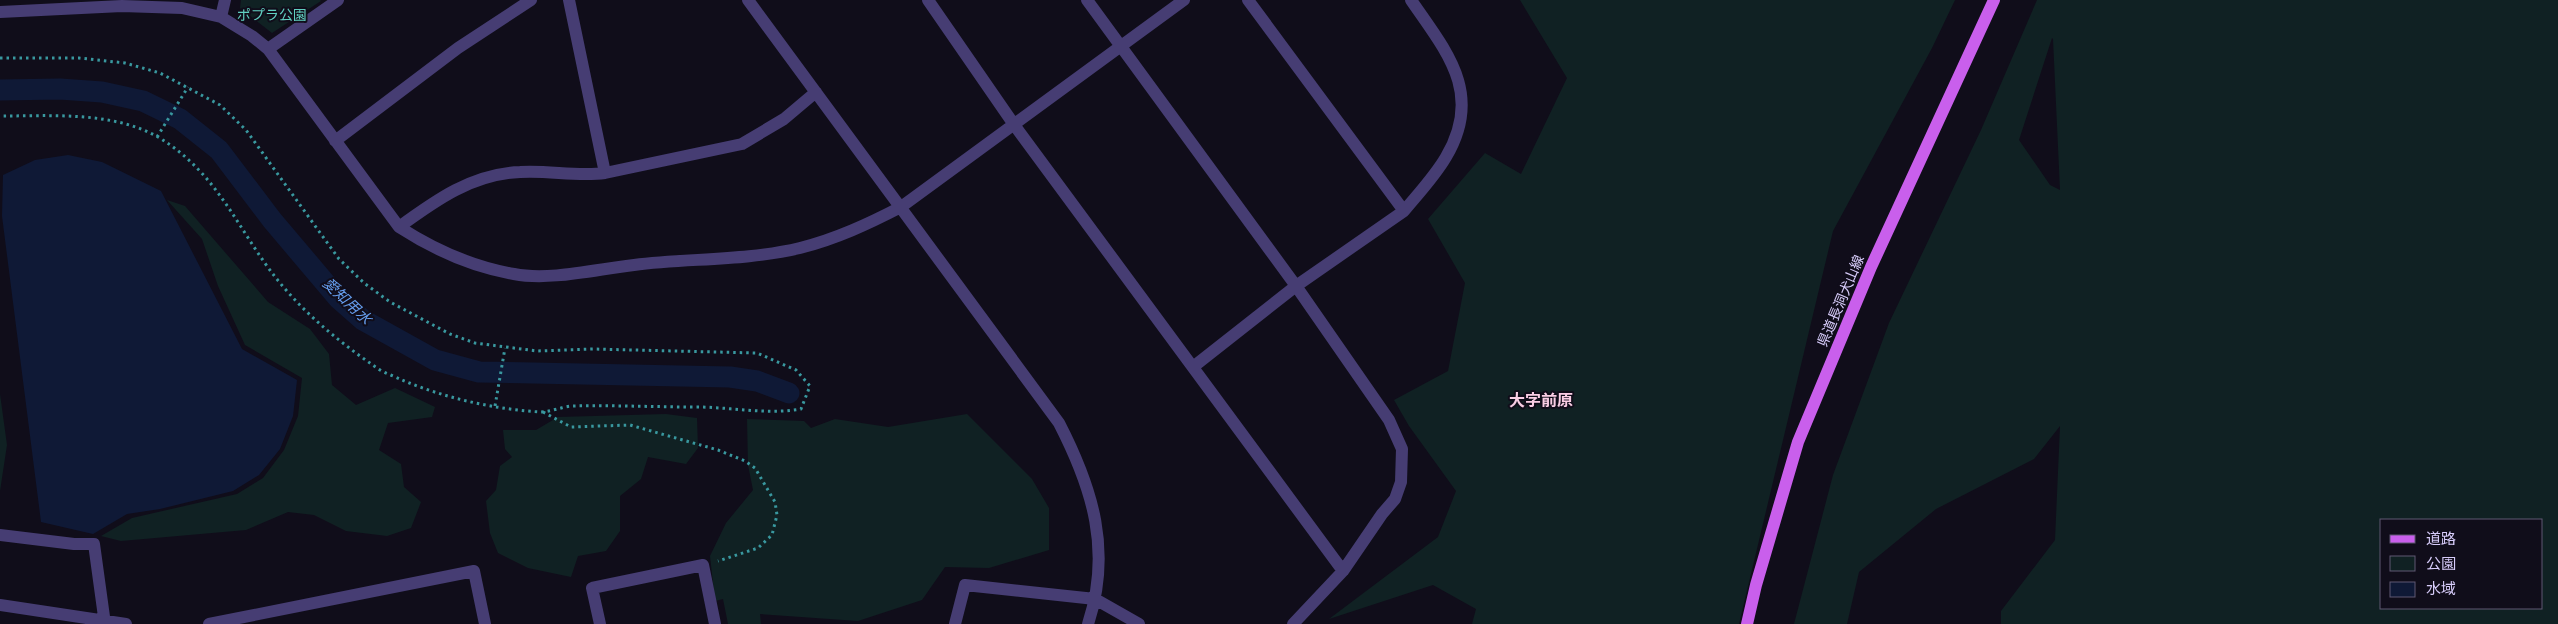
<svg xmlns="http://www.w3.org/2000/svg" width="2558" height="624" font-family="'Varela Round','Noto Sans JP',sans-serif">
  <rect width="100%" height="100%" fill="#100d1a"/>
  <path fill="#102123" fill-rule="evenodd" d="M241,0H320L321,1L272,33L240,8Z
    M1520,0H1955L1932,48L1833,231L1739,624H1472L1476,609L1433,585L1329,619L1438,537L1456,491L1409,426L1394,400L1448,371L1465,283L1428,219L1485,153L1521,174L1567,78Z
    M2037,0H2558V624H2001V611L2055,540L2060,426L2034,459L1936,509L1859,572L1847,624H1794L1833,475L1889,323L1981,130ZM2052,38L2053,39L2060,190L2050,185L2019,140ZM2382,520H2542V608H2382Z
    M167,200L185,206L268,302L310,329L329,354L332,385L356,405L395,388L435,407L432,417L388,423L379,450L401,464L404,487L421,502L411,528L387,536L346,531L314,515L288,512L246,530L121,541L101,536L132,518L237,494L263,478L284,450L298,416L302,378L245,345L218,286L202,239Z
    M0,394L7,445L0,491Z
    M666,414L697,418L698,448L686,464L648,457L641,479L620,496V531L606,551L578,556L571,577L528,568L498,553L490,533L486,501L496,490L500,466L512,457L505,449L503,430H536L558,417Z
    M967,414L1032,479L1049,508V550L989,568L945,567L922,600L858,621L760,614L761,624H728L723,599L715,601L710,556L726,523L753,490L748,465L747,419L804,421L811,428L835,419L888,427Z"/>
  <path fill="#0f1936" d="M68,155L102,162L161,191L242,349L297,380L293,416L280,449L259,475L233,491L160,509L127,514L93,534L41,522L2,216L3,175L35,160Z"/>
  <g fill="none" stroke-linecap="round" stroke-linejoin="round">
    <path stroke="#0f1936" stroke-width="21" d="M0,90L60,89L102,92L143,101L180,119L219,150L272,220L338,298L363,320L435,360L479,372L730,377L757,381L789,393"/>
    <path stroke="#39989f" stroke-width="3" stroke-dasharray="2.5 4" stroke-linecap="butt" d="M0,58H79L125,63L160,73L220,105L246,130L339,259L364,283L390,302L450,334L475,343L537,351L593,349L757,353L796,370L810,386L801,409C766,415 731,407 696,407C654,407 613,405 572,406C561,407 550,412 540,412C493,409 445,398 402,380C394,376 384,373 377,368C345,346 312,320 286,290C240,238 223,176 158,137C112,111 51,116 0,116
      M157,137L188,87
      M495,406L505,348
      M543,412L571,427L630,425L718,450L745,461L755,468L775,502L777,515L772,535L758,548L718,561"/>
    <path stroke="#463d73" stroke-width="12" d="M569,0L605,173
      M748,0L1059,423C1093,489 1112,551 1088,624
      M928,0L1015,126L1343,571
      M1087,0L1296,286L1389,420L1402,449L1401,482L1395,499L1382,514L1343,571L1293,624
      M0,12L122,6L182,8L221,17L252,36L268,49L399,227C433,249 473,267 514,274C550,281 597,269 634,265C689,258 745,261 800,248C836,239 868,224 901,207L1184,0
      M221,17L225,0
      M268,49L338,0
      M335,141L458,48L531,0
      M1404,211C1418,194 1435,176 1446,157C1484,93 1446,51 1411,0
      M399,227C436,200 472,174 520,172C549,170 577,177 605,173L742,144L784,119L816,92
      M1193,367L1296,286L1404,211L1248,0
      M0,535L74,544H94L105,624
      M0,605L126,624
      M209,624L474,571L485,624
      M600,624L592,588L703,565L715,624
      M955,624L965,585L1095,599L1139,624"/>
    <path stroke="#c95fec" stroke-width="12" d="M1747,624L1756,585L1798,442L1871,267L1994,0"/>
  </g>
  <g text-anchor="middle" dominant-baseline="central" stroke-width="4" stroke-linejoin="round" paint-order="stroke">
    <g font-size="14" fill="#61cfc1" stroke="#100d1a">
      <text x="272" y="15">ポプラ公園</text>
    </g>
    <g font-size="14" fill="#d6cbf9" stroke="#100d1a">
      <text transform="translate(1841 301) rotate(-67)">県道長洞犬山線</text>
    </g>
    <g font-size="15" font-style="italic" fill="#659ded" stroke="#100d1a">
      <text transform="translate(347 301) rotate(43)">愛知用水</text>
    </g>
    <g font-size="16" font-weight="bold" fill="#f9cde4" stroke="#100d1a">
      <text x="1541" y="401">大字前原</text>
    </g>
  </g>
  <rect x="2380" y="519" width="162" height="90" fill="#100d1a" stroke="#5f5973"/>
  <rect x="2390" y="535" width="25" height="8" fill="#c95fec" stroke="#5f5973"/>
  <text x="2426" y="544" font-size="15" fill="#d6cbf9">道路</text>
  <rect x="2390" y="556" width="25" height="15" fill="#102123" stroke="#5f5973"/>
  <text x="2426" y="569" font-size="15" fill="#d6cbf9">公園</text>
  <rect x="2390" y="582" width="25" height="15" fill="#0f1936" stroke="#5f5973"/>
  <text x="2426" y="594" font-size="15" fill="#d6cbf9">水域</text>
</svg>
